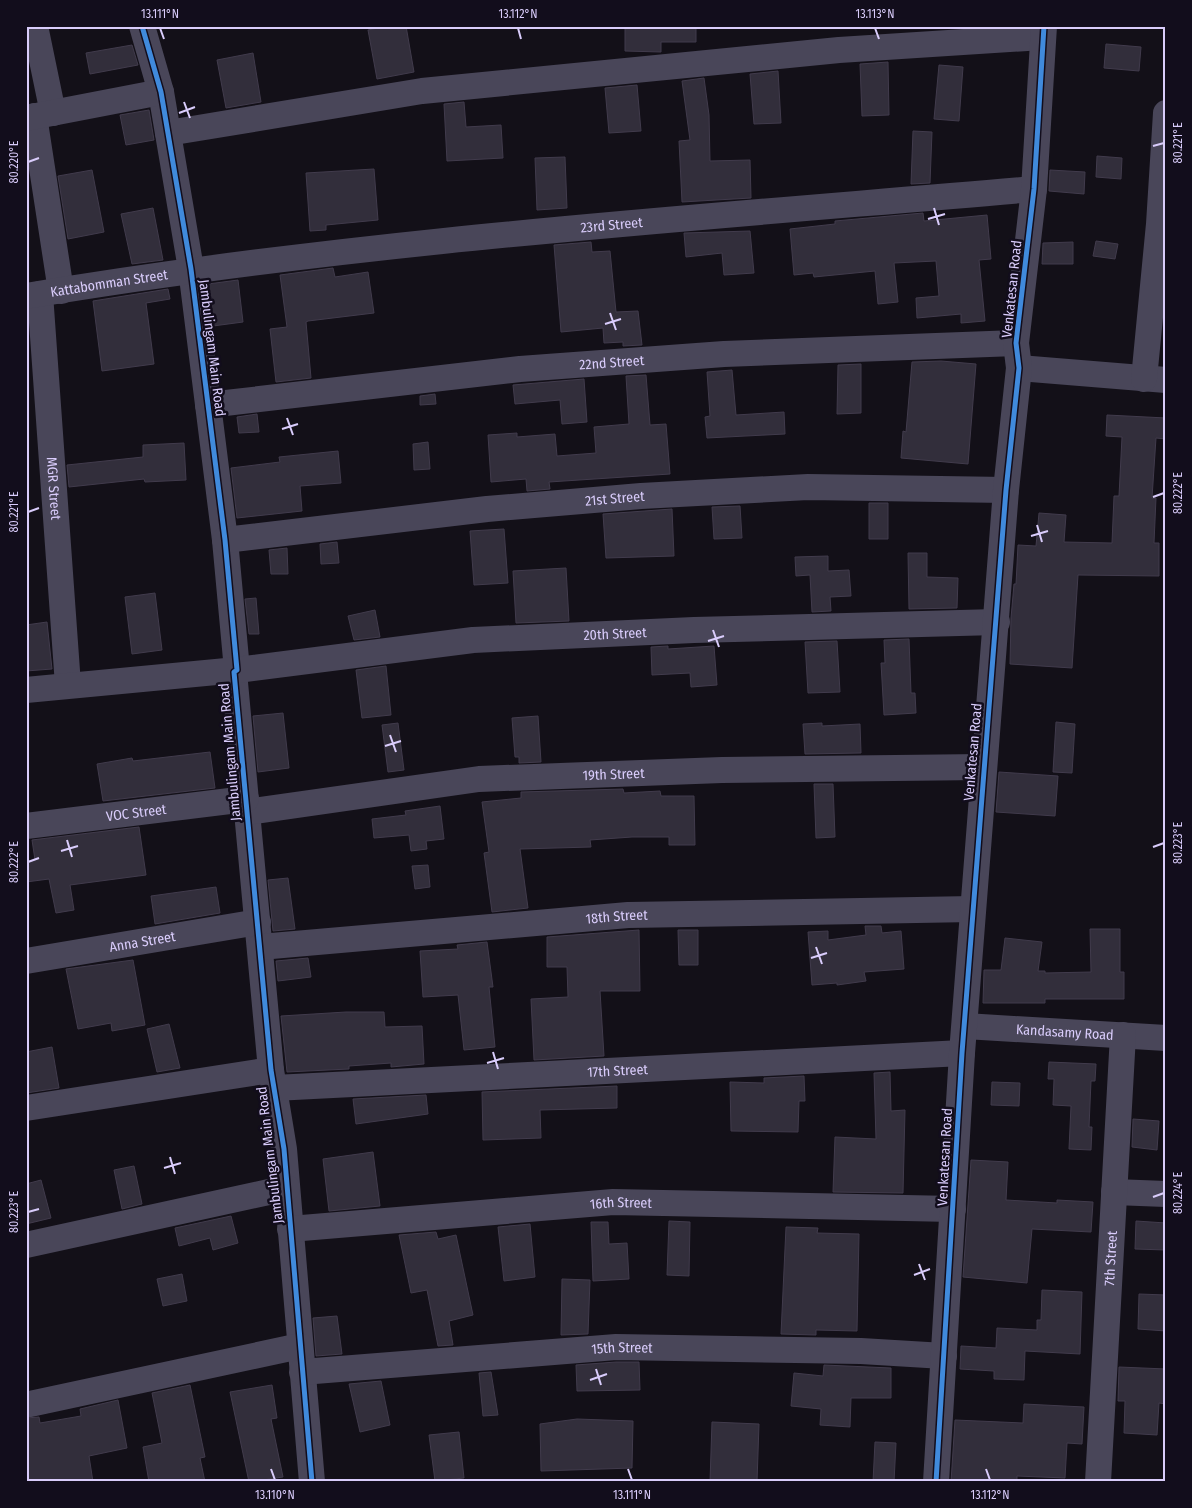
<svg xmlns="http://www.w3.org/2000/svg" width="1192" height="1508" font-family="'Fira Sans Condensed',sans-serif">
  <rect width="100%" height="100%" fill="#131018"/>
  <path fill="#322e3b" stroke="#413b4c" d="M389,26H406L414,72L377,79L368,30Z
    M625,26H696V42H661V52L625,51Z
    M1106,44L1141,47L1139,71L1104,68Z
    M132,45L138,65L90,74L86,53Z
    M253,53L261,102L226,108L217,60Z
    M888,62L889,115L862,116L860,64Z
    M939,65L963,67L959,121L934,119Z
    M778,71L781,123L754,124L750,74Z
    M704,78L709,115L710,161L750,160L751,198L682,202L679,141L690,140L682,81Z
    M637,85L641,131L609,133L605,88Z
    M464,102L466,127L501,125L503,158L447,161L444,104Z
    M149,110L154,140L126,145L120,115Z
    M913,131L932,132L930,183L911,184Z
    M1097,156L1122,158L1121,179L1096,177Z
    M565,157L567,208L537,210L535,158Z
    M374,169L378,220L326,225V230L310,231L306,173Z
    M92,170L104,232L68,239L58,176Z
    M1050,170L1085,172L1084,194L1049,191Z
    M153,208L163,260L132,264L121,214Z
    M923,213L924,221L987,215L991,259L979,260L985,321L961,323V314L917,318L916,298L939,296L936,261L894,263L898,302L878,304L875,271L814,277L813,273L794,275L790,229L835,224V221Z
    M750,231L754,273L724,275L722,253L686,257L684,233Z
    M1096,241L1118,244L1115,259L1093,256Z
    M591,242L592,252L610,251L616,312L638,311L642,345L623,346V342L604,343L603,328L561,332L554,245Z
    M1073,242V264H1042L1043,243Z
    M333,268L335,277L368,272L374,313L308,321L306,322L311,378L276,382L270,329L287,327L280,275Z
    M238,280L243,322L213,326L208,284Z
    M168,289L170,299L146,303L154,364L102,371L93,301Z
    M941,361L976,364L968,464L901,458L903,431L906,432L912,362Z
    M861,364V413L837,414L838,365Z
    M732,370L736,415L784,412L785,434L707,438L705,417L710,416L707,372Z
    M646,375L650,425L666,424L670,474L549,482L550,489L527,491L526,479L491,482L488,435L517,433V437L555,434L557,456L596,453L594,427L629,424L626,376Z
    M584,379L587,422L562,424L560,400L515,404L513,385Z
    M435,394L436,404L420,405V396Z
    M257,414L259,432L239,433L237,417Z
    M1107,415L1166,418V439L1156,438L1152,498H1156L1154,543H1159V576L1078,575L1072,668L1010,664L1011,618L1014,584H1016L1018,545L1036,546L1039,513L1066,515L1064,542L1112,543L1114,496H1119L1122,437L1106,436Z
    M428,442L430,469L414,470L413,444Z
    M184,443L186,480L145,482L144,479L69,487L67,465L143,457V445Z
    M338,451L341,483L300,486L302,511L237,518L231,468L280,462L279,457Z
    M869,503H888V539H869Z
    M740,506L742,538L714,539L712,507Z
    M672,509L674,556L606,558L603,514Z
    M504,529L508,583L474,585L470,531Z
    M337,542L339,563L321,564L320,544Z
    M287,548L288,574H271L269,550Z
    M908,553H927V577L958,578L957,608L909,609Z
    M828,556V571L849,570L851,596L830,597L831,611L812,612L810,575L796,576L795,557Z
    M566,568L569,621L516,623L513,571Z
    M155,593L162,650L132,654L125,597Z
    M256,598L259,634H249L245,599Z
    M375,610L380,637L354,640L348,616Z
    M47,622L52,669L26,671V625Z
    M909,639L911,693H915L916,713L884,715L881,663H885L884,640Z
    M837,641L840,692L808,693L805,642Z
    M668,646V649L714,646L717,685L691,687L690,673L652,675L651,647Z
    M386,666L391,715L362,718L356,670Z
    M283,713L289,768L258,772L253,716Z
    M538,716L541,762L519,763V757H515L512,718Z
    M1056,722L1075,724L1072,773L1053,772Z
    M398,723L404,770L388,772L382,725Z
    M822,723V726L860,724L861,753L805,754L803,724Z
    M210,752L215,788L103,801L97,764L132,758L133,761Z
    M999,772L1058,776L1055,816L996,812Z
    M814,784H833L835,837L816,838Z
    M623,789L624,793L660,791L661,796H694L695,845H669V837H632L590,840L591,847L520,849L528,908L492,912L484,853L489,852L482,802L521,798V792Z
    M440,806L444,839L426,841L427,849L411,851L409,835L374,838L372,819L406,815L405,811Z
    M139,827L146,875L70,885L74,910L56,913L49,879L26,882V861L35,860L32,840Z
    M428,865L430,887L415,889L412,866Z
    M288,878L295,929L273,931L268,880Z
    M216,887L220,913L155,924L151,896Z
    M865,926H881L882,933L901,931L904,969L864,972L866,981L837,985V983L812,985L808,932L828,931V940L866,935Z
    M1090,929H1120V972H1124V999H1045V1003H983L984,970H1001L1005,938L1042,942L1038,971H1045V973L1091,972Z
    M639,930L640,991H600L604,1056L534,1060L531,999L568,997L567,967H547V937Z
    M678,930H698V965H679Z
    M487,942L493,987H489L495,1047L464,1050L458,995L423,997L420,951L458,949L457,945Z
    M308,958L311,977L278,981L276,961Z
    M133,960L145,1025L112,1031L111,1023L78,1029L66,969Z
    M346,1012H384L385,1027L422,1026L424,1064L391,1067V1063L349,1066V1069L287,1072L281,1016Z
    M169,1024L180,1068L157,1072L147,1029Z
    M52,1047L59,1088L26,1093V1052Z
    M1049,1062L1096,1064L1095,1081H1091L1089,1127H1092L1091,1150L1069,1149L1071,1106L1053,1105L1054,1079H1048Z
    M890,1072L891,1111L905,1110L903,1193L833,1192L835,1137L876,1139L874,1073Z
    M804,1076L805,1101H799L798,1132L731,1131L730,1082L764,1083V1078Z
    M992,1082L1020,1083L1019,1106L991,1105Z
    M617,1086V1108L540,1110L541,1138L483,1140L482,1092Z
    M426,1095L428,1114L356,1124L353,1099Z
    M1133,1119L1159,1121L1157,1150L1132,1147Z
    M373,1152L380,1206L329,1211L323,1159Z
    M971,1160L1008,1162L1006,1200L1057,1203V1200L1093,1202L1091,1232L1032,1229L1027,1283L963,1277Z
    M134,1166L142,1204L122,1209L114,1170Z
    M41,1180L51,1218L26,1224V1184Z
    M231,1216L238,1243L213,1250L210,1238L179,1246L175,1228Z
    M669,1221L690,1222L689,1276L667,1275Z
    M1136,1221L1166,1223V1250L1135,1249Z
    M591,1222H608L609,1244L627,1243L629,1279L593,1281Z
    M530,1224L535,1277L504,1281L498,1227Z
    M786,1227L818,1228L817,1233L859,1234L857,1331L816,1330V1335L781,1334Z
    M436,1232L438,1239L456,1235L473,1315L449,1321L453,1345L438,1346L427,1290L411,1293L399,1235Z
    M182,1274L187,1301L163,1306L157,1279Z
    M562,1279L590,1280L588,1334L561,1335Z
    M1042,1290L1082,1292L1080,1354L1025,1351L1024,1380L994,1379V1371L960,1369L961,1346L996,1348L997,1328L1037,1330V1320H1041Z
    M1139,1294L1166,1295V1331L1138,1329Z
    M337,1316L342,1354L316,1356L313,1318Z
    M616,1362H639L640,1390L577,1391L576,1365Z
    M824,1365L891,1368V1398H851L850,1427L820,1425L821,1409L791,1406L794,1373L823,1376Z
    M1119,1367L1166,1369V1404L1159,1403L1157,1435L1124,1433L1125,1401H1118Z
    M491,1372L498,1415L483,1416L479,1373Z
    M381,1381L390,1425L360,1432L349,1384Z
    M190,1385L205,1457L200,1458L205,1482H149L143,1447L162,1443L152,1393Z
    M272,1385L277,1418L271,1419L283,1477L249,1482L230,1392Z
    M118,1400L127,1448L89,1456L93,1482H26V1418L39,1417L40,1423L81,1416L80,1409Z
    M1024,1404L1084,1407L1082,1444L1067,1443L1065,1478L1017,1476V1482H951L955,1420L1023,1423Z
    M577,1419L633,1421L632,1468L541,1471L540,1424Z
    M712,1422L759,1424L757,1482H710Z
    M459,1432L464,1478L435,1481L429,1435Z
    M875,1442L896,1443L894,1482H873Z"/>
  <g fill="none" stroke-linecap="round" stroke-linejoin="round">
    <g stroke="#494659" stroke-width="26">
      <path d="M35,26L53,113"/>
      <path d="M142,26L161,92L191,269L225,540L237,670L234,672L271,1070L284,1149L312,1482"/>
      <path d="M34,116L61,291"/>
      <path d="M26,118L161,92"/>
      <path d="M168,133L422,91L839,50L1043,37"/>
      <path id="s1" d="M40,294L68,685"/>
      <path id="s2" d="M26,296C360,240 698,218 1034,189"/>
      <path d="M1019,368L1166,380"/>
      <path d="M1144,379L1159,224L1166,113"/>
      <path id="s3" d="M208,405L520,369L724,354L1016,343"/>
      <path id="s4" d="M225,540L487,509L641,496L808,487L1006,490"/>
      <path id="s5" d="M26,690L237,670L473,640L694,630L997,622"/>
      <path id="s6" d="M247,812L479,779L722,770L983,767"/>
      <path id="s7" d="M26,826L246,799"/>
      <path id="s8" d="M260,947L628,915L973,909"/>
      <path id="s9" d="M26,961L258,922"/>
      <path id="s10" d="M965,1026L1166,1038"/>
      <path id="s11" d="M274,1088L962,1053"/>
      <path d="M26,1108L271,1070"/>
      <path d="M1114,1192L1166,1194"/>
      <path id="s12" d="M290,1229L613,1202L953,1209"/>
      <path d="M26,1245L287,1188"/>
      <path id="s13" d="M302,1372L616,1347L861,1351L944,1356"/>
      <path d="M30,1404L300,1346"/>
      <path d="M936,1482L962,1053L1006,490L1019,368L1016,343L1034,189L1044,26"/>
      <path id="s14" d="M1098,1482L1123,1035"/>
    </g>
    <g stroke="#120d1c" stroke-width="8">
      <path id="cycleway" d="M142,26L161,92L191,269L225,540L237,670L234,672L271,1070L284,1149L312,1482
        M936,1482L962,1053L1006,490L1019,368L1016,343L1034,189L1044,26"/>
    </g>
    <use href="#cycleway" stroke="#408adc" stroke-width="5"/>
  </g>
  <path fill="none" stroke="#d9ccfb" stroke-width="2" d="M160,28L164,39M518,28L521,39M875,28L879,39M184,102L190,118M179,113L195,107M1153,146L1164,143M28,162L39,158M934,208L939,225M928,219L945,214M610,313L616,330M605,324L621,319M287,418L293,435M282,429L298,424M1153,497L1164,493M28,512L39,508M1037,525L1042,542M1031,536L1048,531M713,630L719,647M708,641L724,636M390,735L396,752M385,746L401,741M67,840L72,857M1153,847L1164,843M61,851L78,846M28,862L39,858M816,947L822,964M811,958L827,953M493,1052L498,1069M487,1063L504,1058M170,1157L175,1174M164,1168L181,1163M1153,1197L1164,1193M28,1212L39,1209M919,1264L925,1280M914,1275L930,1269M596,1369L601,1385M590,1380L607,1374M271,1469L275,1480M628,1469L632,1480M986,1469L990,1480"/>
  <g text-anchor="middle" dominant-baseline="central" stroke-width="5" stroke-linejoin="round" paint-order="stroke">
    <g font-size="14" fill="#d9ccfb" stroke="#120d1c">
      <text stroke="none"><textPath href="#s2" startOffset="590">23rd Street</textPath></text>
      <text stroke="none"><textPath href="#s2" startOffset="84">Kattabomman Street</textPath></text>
      <text transform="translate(1012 289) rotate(-84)">Venkatesan Road</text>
      <text transform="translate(212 348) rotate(83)">Jambulingam Main Road</text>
      <text stroke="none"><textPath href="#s3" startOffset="406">22nd Street</textPath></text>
      <text stroke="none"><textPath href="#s1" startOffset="195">MGR Street</textPath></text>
      <text stroke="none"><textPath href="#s4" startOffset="392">21st Street</textPath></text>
      <text stroke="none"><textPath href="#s5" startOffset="592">20th Street</textPath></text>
      <text transform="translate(230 752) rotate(-95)">Jambulingam Main Road</text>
      <text transform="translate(973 752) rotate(-85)">Venkatesan Road</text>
      <text stroke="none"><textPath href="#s6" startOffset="369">19th Street</textPath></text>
      <text stroke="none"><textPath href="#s7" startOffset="111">VOC Street</textPath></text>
      <text stroke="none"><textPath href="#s8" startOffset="358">18th Street</textPath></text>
      <text stroke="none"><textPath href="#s9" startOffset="118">Anna Street</textPath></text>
      <text stroke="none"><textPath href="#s10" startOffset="100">Kandasamy Road</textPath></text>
      <text stroke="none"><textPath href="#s11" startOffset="344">17th Street</textPath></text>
      <text transform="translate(270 1155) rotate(-97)">Jambulingam Main Road</text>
      <text transform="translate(945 1157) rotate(-87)">Venkatesan Road</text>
      <text stroke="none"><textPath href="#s12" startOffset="332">16th Street</textPath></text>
      <text stroke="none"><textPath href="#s14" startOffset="224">7th Street</textPath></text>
      <text stroke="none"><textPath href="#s13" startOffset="321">15th Street</textPath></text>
    </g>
  </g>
  <rect width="1192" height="1508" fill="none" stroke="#120d1c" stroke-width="55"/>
  <rect x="28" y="28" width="1136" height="1452" fill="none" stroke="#d9ccfb" stroke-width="2"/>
  <g font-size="12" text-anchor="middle" fill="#d9ccfb">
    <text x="160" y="18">13.111°N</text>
    <text x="518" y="18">13.112°N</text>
    <text x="875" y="18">13.113°N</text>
    <text transform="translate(1178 143) rotate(-90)" y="4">80.221°E</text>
    <text transform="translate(14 162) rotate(-90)" y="4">80.220°E</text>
    <text transform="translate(1178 493) rotate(-90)" y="4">80.222°E</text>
    <text transform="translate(14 512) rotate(-90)" y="4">80.221°E</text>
    <text transform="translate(1178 843) rotate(-90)" y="4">80.223°E</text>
    <text transform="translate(14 862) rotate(-90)" y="4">80.222°E</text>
    <text transform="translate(1178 1193) rotate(-90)" y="4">80.224°E</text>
    <text transform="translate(14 1212) rotate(-90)" y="4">80.223°E</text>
    <text x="275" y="1499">13.110°N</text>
    <text x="632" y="1499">13.111°N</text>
    <text x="990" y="1499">13.112°N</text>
  </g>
</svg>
